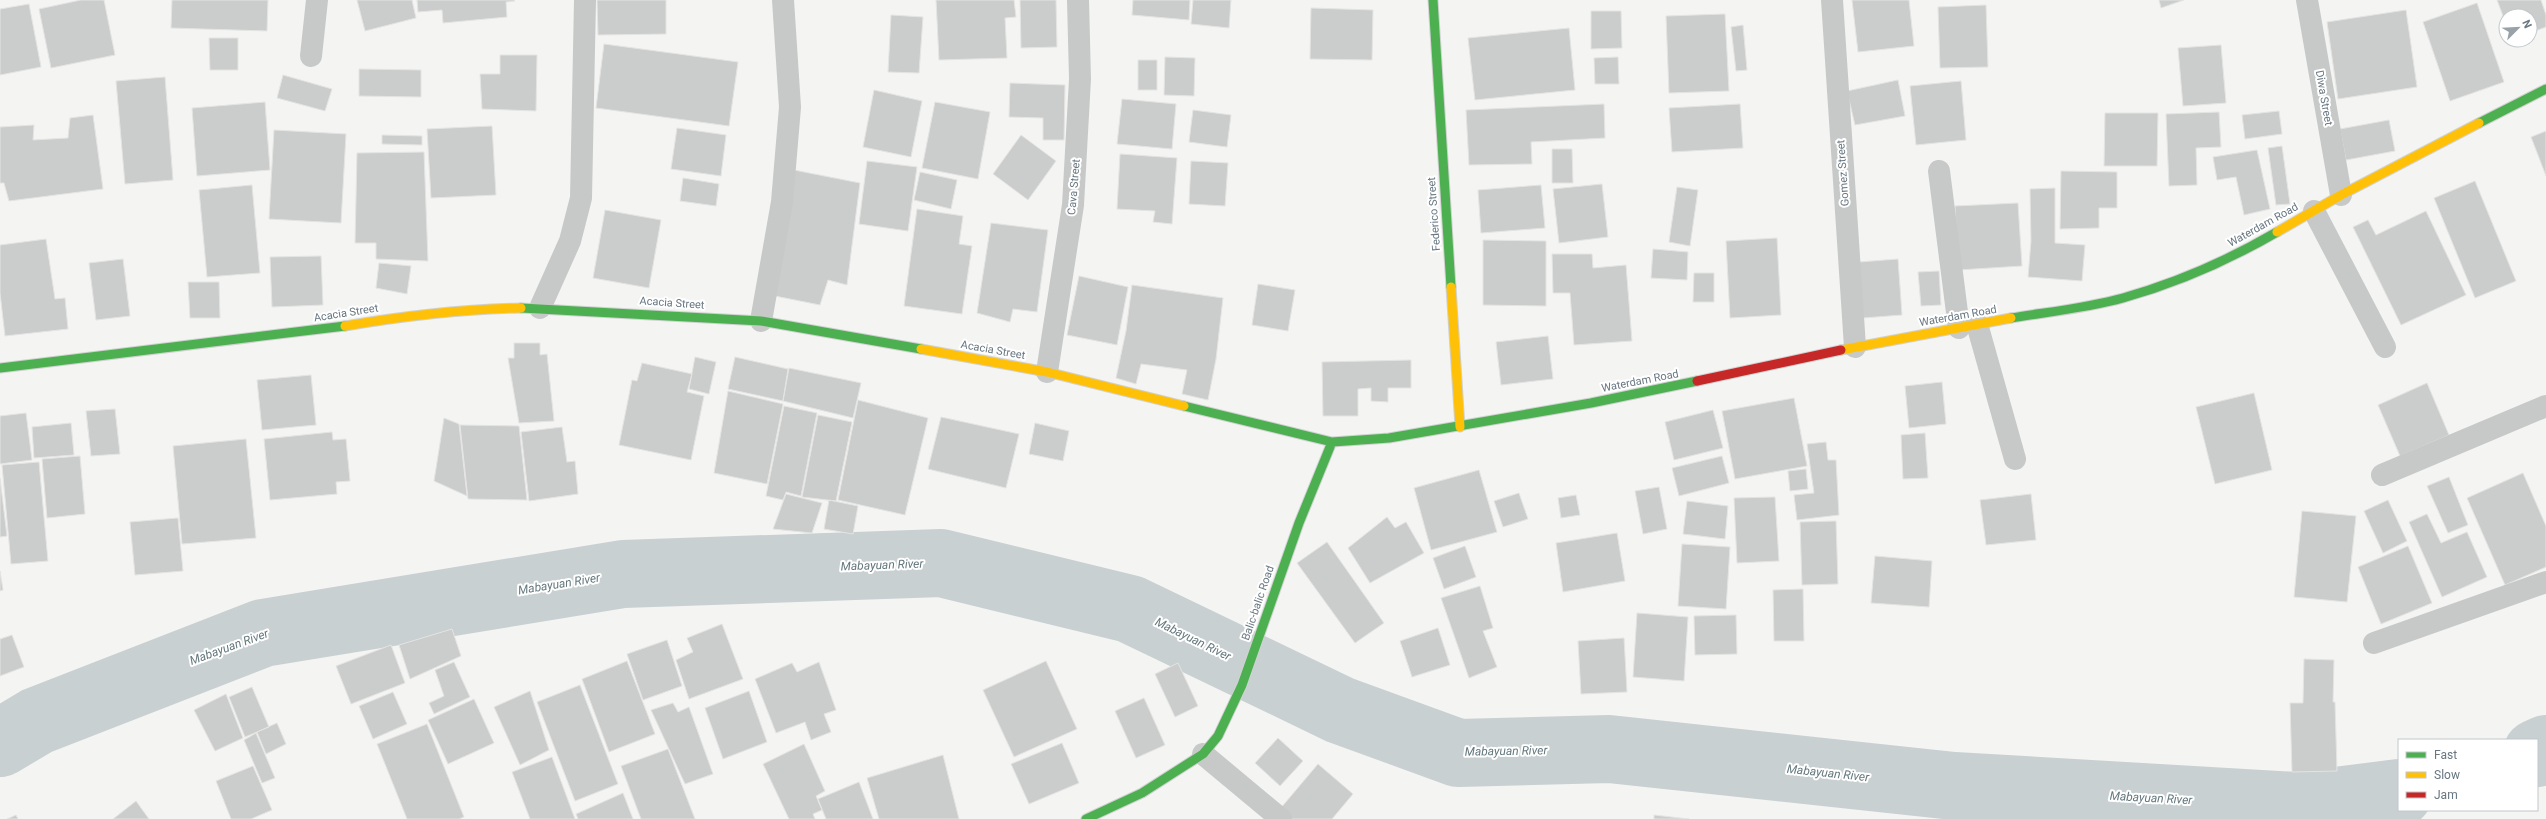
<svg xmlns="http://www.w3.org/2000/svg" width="2546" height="819" font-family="Roboto,sans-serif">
  <rect width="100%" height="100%" fill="#f4f4f3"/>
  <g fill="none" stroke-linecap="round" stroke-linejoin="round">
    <path stroke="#c8d0d2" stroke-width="68" d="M0,743L37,721L263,633L623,574L941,563L1130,609L1340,710L1458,753L1609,749L1954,786L2296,806L2399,793
      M2537,753L2546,749"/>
  </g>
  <path fill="#cbcccc" stroke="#e4e4e3" d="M81,0H104L115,55L51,68L39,9Z
    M172,0H268L267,31L171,28Z
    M357,0H412L416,18L365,31Z
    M417,0H514L515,1L506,2L507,17L443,23L442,10L418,12Z
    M597,0H666V34L598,35Z
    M936,0H1014L1016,17L1005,18L1007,58L939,60Z
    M1020,0H1056L1057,47L1021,48Z
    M1133,0H1190L1189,20L1132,15Z
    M1193,0H1231L1229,28L1191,24Z
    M1852,0H1909L1914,46L1858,52Z
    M2159,0H2184L2161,8Z
    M2497,0H2541L2546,15V27L2530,33V16H2506V24Z
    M2477,3L2504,82L2450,101L2423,22Z
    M29,4L41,67L0,75V9Z
    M1986,5L1988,67L1940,68L1938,7Z
    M1311,8L1373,10L1372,60L1310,59Z
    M2406,10L2417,87L2338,99L2327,22Z
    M1591,11H1621L1622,48L1591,49Z
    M1725,14L1729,91L1669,93L1666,16Z
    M891,15L923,17L919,73L888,72Z
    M1743,25L1747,70L1736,71L1731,27Z
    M1569,28L1575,90L1475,100L1468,38Z
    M209,38H238V70H210Z
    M604,44L738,62L729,126L596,108Z
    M2221,45L2226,103L2183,106L2178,48Z
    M500,55H537L536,111L482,109L480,74H500Z
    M1165,57L1195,58L1194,96L1164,95Z
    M1618,57L1619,84H1595L1594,58Z
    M1138,60H1157V90H1138Z
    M359,69L421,70V97L359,96Z
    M283,75L332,89L325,111L277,98Z
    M165,77L173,180L125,184L116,81Z
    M1898,80L1905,116L1855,125L1847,91Z
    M1961,81L1966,140L1916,145L1910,86Z
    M1010,83L1065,85L1064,140H1043V118L1009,117Z
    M874,90L922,101L911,157L863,147Z
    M1122,99L1176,104L1172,149L1117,144Z
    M265,102L270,170L197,176L192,108Z
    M935,102L990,112L978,179L922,168Z
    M1604,104L1605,138L1531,142L1532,164L1469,165L1466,110Z
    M1740,104L1743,148L1672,152L1669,108Z
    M1193,110L1231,115L1227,147L1189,142Z
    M2279,111L2282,134L2245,139L2242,115Z
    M2219,112L2221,147L2196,148L2197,185L2169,186L2166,114Z
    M2105,113H2158L2157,166H2104Z
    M93,115L103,189L9,201L4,183H0V127L34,125L33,140L68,138L70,118Z
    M2389,120L2395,151L2346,160L2340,129Z
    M492,126L496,195L431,198L427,129Z
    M677,128L726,135L721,176L671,169Z
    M274,130L346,134L341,223L269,219Z
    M2546,131V176L2531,137Z
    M382,135L422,136V145L382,144Z
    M1021,135L1056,161L1028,200L993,174Z
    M2282,146L2290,204L2276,205L2268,148Z
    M1552,149H1572L1573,183H1552Z
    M2257,150L2270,209L2244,215L2236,177L2217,180L2213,157Z
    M424,152L428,261L376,259V243H355L357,153Z
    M1120,154L1177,158L1172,224L1153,222L1155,211L1117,209Z
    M867,161L917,167L908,231L859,224Z
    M1191,161L1228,163L1225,206L1189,204Z
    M794,170L860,183L847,285L828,280L820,305L770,295Z
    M2061,171L2117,172V208H2099V228L2060,229Z
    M920,172L957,180L951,209L914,200Z
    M683,178L719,184L716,206L680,201Z
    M2475,181L2516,281L2475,298L2434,198Z
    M1602,184L1608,237L1559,243L1553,189Z
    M252,185L260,273L207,277L199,190Z
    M1541,185L1545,228L1481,233L1478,190Z
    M1677,187L1698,190L1690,246L1669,242Z
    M2055,188V243L2085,245L2082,281L2028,277L2031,241L2030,189Z
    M2018,203L2022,266L1958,270L1955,206Z
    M917,209L963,216L959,244L972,246L962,314L904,306Z
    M605,210L661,220L649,288L593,278Z
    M2426,211L2466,295L2401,325L2353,227L2368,220L2376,235Z
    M991,223L1048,230L1037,312L1013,309L1010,322L977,313Z
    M1777,238L1781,315L1730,318L1726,241Z
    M46,239L55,299L65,298L68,329L5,336L0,293V245Z
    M1483,240L1546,241V306L1483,305Z
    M1653,249L1688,252L1687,280L1651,278Z
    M1552,254H1592L1593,268L1626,265L1632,341L1574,345L1570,293H1553Z
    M321,256L323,305L272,307L270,257Z
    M123,259L130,316L96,320L89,263Z
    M1898,259L1902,315L1863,318L1859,262Z
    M379,263L411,266L407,294L376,288Z
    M1939,271L1941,305L1921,306L1918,272Z
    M1694,273H1714V302H1693Z
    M1079,276L1128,287L1117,345L1067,335Z
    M188,282H219L220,318H190Z
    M1258,284L1295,290L1288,331L1252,325Z
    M1132,285L1223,298L1216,359L1208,400L1182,394L1187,370L1141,364L1136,384L1116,378L1126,331Z
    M1548,336L1553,379L1501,385L1496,342Z
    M514,343H540V355L547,354L554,421L519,423L508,358H514Z
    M695,357L716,362L709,394L689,389Z
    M735,357L788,369L783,401L728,389Z
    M1411,360V388H1388V402L1371,401V388L1358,389V416H1323L1322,362Z
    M642,363L692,374L687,392L704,396L691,460L619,445L632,380L637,381Z
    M789,368L861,383L853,418L783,401Z
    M311,375L316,425L262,430L257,380Z
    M1942,382L1946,424L1909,428L1905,386Z
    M2427,383L2449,435L2400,456L2378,405Z
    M728,391L783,404L767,484L714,473Z
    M2254,393L2272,470L2215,484L2196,407Z
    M1794,398L1807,466L1735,479L1722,411Z
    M858,400L928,418L905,515L838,500Z
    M784,406L817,413L801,496L786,492L783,500L766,496Z
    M115,409L120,454L91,456L86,411Z
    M1713,410L1723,448L1674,460L1665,422Z
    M26,413L32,460L0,464V416Z
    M818,415L852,422L836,501L802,497Z
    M941,417L1019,434L1006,488L928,469Z
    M444,418L459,424L467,496L434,481Z
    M71,423L74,455L34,458L32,427Z
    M1035,423L1069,431L1063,461L1029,454Z
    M460,425L519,426L527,500L468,499Z
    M562,427L567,462L575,461L578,494L529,501L521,432Z
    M332,432L333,440L346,439L350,481L336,482L337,494L270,500L264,439Z
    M1925,433L1928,478L1903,479L1901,435Z
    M246,439L256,538L182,544L173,446Z
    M1826,442L1828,460H1836L1839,515L1797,520L1794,495L1814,493L1807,444Z
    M80,456L85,514L47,518L42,459Z
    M1722,456L1729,483L1679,496L1672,468Z
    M39,462L48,561L11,564L2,465Z
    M1806,469L1808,489L1790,491L1788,471Z
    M1479,470L1497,532L1431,550L1414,488Z
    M2523,473L2546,526V567L2505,585L2467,498Z
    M2449,477L2468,525L2448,533L2427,486Z
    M0,478L7,536L0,537Z
    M1659,487L1667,529L1643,534L1635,491Z
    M1519,493L1528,519L1503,527L1494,501Z
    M786,494L822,503L812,533L773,529Z
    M2031,494L2036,540L1986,545L1980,500Z
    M1576,495L1580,515L1561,518L1558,498Z
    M1775,497L1779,561L1737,563L1734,498Z
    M829,500L858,506L853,534L824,529Z
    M2388,500L2407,541L2383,553L2364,511Z
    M1687,501L1728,506L1725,539L1683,534Z
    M2302,511L2356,516L2347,602L2294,597Z
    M2427,514L2441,543L2467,532L2487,577L2442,597L2409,522Z
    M1387,517L1395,528L1406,522L1424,553L1370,583L1348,548Z
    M178,518L183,571L135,575L130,522Z
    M1836,521L1838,584L1802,585L1800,522Z
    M1617,533L1625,581L1563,592L1556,543Z
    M1327,542L1384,623L1355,643L1297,563Z
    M1682,544L1730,547L1726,609L1678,606Z
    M1465,546L1476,577L1444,589L1433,558Z
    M2408,546L2432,603L2381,624L2358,567Z
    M1875,556L1932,561L1929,607L1871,603Z
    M0,571L3,590L0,591Z
    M1480,586L1493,628L1483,631L1497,667L1469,678L1441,598Z
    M1803,589L1804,641H1774L1773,590Z
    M1637,613L1688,617L1684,681L1633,677Z
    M1736,615L1737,654L1695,655L1694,616Z
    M722,624L743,679L689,699L676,660L693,652L687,638Z
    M1438,628L1450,665L1412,677L1400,641Z
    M452,629L461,656L410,679L399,645Z
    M12,635L24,667L0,676V639Z
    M1624,638L1627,692L1581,694L1578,641Z
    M667,640L682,686L643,700L627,654Z
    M391,645L405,683L351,704L336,666Z
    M2304,659L2334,660L2333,702H2335L2337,771L2292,772L2290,703H2303Z
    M627,661L655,734L609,752L582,679Z
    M1046,661L1077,729L1014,757L983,690Z
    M454,662L470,697L434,714L429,703L444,696L435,670Z
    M819,662L836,710L824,714L831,732L811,740L805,722L776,733L755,679L792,663L797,672Z
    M1178,663L1198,706L1175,717L1155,674Z
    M580,685L618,784L575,801L537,702Z
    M252,687L269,727L245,737L229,697Z
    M530,691L549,750L520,765L494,707Z
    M749,691L767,742L723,759L705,708Z
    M393,692L407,724L373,739L359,706Z
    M226,694L243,738L215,751L194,710Z
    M1144,698L1165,745L1136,758L1115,711Z
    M474,699L494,743L448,764L428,720Z
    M673,703L678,712L689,707L713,774L685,784L651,710Z
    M277,723L286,744L266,754L257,732Z
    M427,724L464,817L459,819H407L377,744Z
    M256,733L275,778L262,783L244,740Z
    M1278,738L1303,761L1280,786L1255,763Z
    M1062,743L1079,783L1029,804L1011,764Z
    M804,744L825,791L816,796L822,810L813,814L815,819H789L763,764Z
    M668,749L695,819H641L621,766Z
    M943,755L959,819H879L867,778Z
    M552,757L575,819H530L512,772Z
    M1318,764L1353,794L1332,819H1292L1280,809Z
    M253,766L272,810L251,819H231L216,781Z
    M859,782L873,819H826L818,799Z
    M623,793L633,819H578L576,814Z
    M136,801L149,819H113Z
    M16,815L18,819H7Z
    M1654,815L1689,819H1654Z"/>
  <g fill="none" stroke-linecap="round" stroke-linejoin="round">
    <g stroke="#d0d1d1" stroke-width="11">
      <path id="fast" d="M1433,0L1451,287
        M2479,123L2546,89
        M521,308L761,321L921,349
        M2011,318C2048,312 2087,308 2123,298C2176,283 2229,260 2277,232
        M0,368L345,326
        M1184,406L1332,442L1389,438L1591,403L1697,381
        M1086,819L1142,793L1203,754L1218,736L1242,685L1299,523L1332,442"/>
    </g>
    <g stroke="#d0d1d1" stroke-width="11">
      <path id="slow" d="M2277,232L2341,195L2479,123
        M1451,287L1460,427
        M345,326C404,316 462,309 521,308
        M921,349L1047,372L1184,406
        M1841,350L2011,318"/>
    </g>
    <g stroke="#d0d1d1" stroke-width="11">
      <path id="jam" d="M1697,381L1841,350"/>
    </g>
    <path stroke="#c7c9c9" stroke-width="22" d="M1939,171L1959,328
      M2314,211L2385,347
      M1977,324L2015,459"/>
    <path stroke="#c7c9c9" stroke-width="22" d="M1832,0L1855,347
      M2307,0L2341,195
      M311,56L317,0
      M540,308L570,241L581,198L585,0
      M761,321L782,202L790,107L783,0
      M1047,372L1073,205L1080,79L1078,0
      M2382,475L2546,406
      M2374,643L2546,582
      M1203,754L1281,819"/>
    <use href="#fast" stroke="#4caf50" stroke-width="9"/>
    <use href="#slow" stroke="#ffc107" stroke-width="9"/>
    <use href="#jam" stroke="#c62828" stroke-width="9"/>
  </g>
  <g text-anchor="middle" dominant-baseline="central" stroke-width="4" stroke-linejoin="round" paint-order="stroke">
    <g font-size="11" fill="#677680" stroke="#fff">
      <text transform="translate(2324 98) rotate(80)">Diwa Street</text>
      <text transform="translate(1843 173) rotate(-94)">Gomez Street</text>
      <text transform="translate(1074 187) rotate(-85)">Cava Street</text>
      <text transform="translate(1434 214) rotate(-94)">Federico Street</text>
      <text transform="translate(2263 225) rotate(-29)">Waterdam Road</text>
      <text transform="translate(672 303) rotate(4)">Acacia Street</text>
      <text transform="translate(346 313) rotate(-9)">Acacia Street</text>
      <text transform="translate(1958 316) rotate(-10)">Waterdam Road</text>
      <text transform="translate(993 350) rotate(10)">Acacia Street</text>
      <text transform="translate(1640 381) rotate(-11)">Waterdam Road</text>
      <text transform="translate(1258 603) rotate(-71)">Balic-balic Road</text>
    </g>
    <g font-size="12" font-style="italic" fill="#63777d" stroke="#fff">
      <text transform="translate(882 565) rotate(-2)">Mabayuan River</text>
      <text transform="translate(559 584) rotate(-9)">Mabayuan River</text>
      <text transform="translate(1193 639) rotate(26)">Mabayuan River</text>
      <text transform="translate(229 647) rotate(-20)">Mabayuan River</text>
      <text transform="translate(1506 751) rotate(-1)">Mabayuan River</text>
      <text transform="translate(1828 773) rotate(6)">Mabayuan River</text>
      <text transform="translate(2151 798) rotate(3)">Mabayuan River</text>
    </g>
  </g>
  <rect x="2398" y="739" width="140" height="72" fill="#ffffff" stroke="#c2c8cc"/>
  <rect x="2406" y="752" width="20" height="6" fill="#4caf50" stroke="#c2c8cc"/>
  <text x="2434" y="759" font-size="12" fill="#677680">Fast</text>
  <rect x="2406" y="772" width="20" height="6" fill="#ffc107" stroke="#c2c8cc"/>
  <text x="2434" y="779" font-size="12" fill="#677680">Slow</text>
  <rect x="2406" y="792" width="20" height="6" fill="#c62828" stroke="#c2c8cc"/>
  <text x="2434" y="799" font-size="12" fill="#677680">Jam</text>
  <g transform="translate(2518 28) rotate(66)"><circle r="19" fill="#ffffff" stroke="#c2c8cc"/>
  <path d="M0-3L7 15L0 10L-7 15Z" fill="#98a2a8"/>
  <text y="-6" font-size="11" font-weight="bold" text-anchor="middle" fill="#677680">N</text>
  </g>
</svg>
